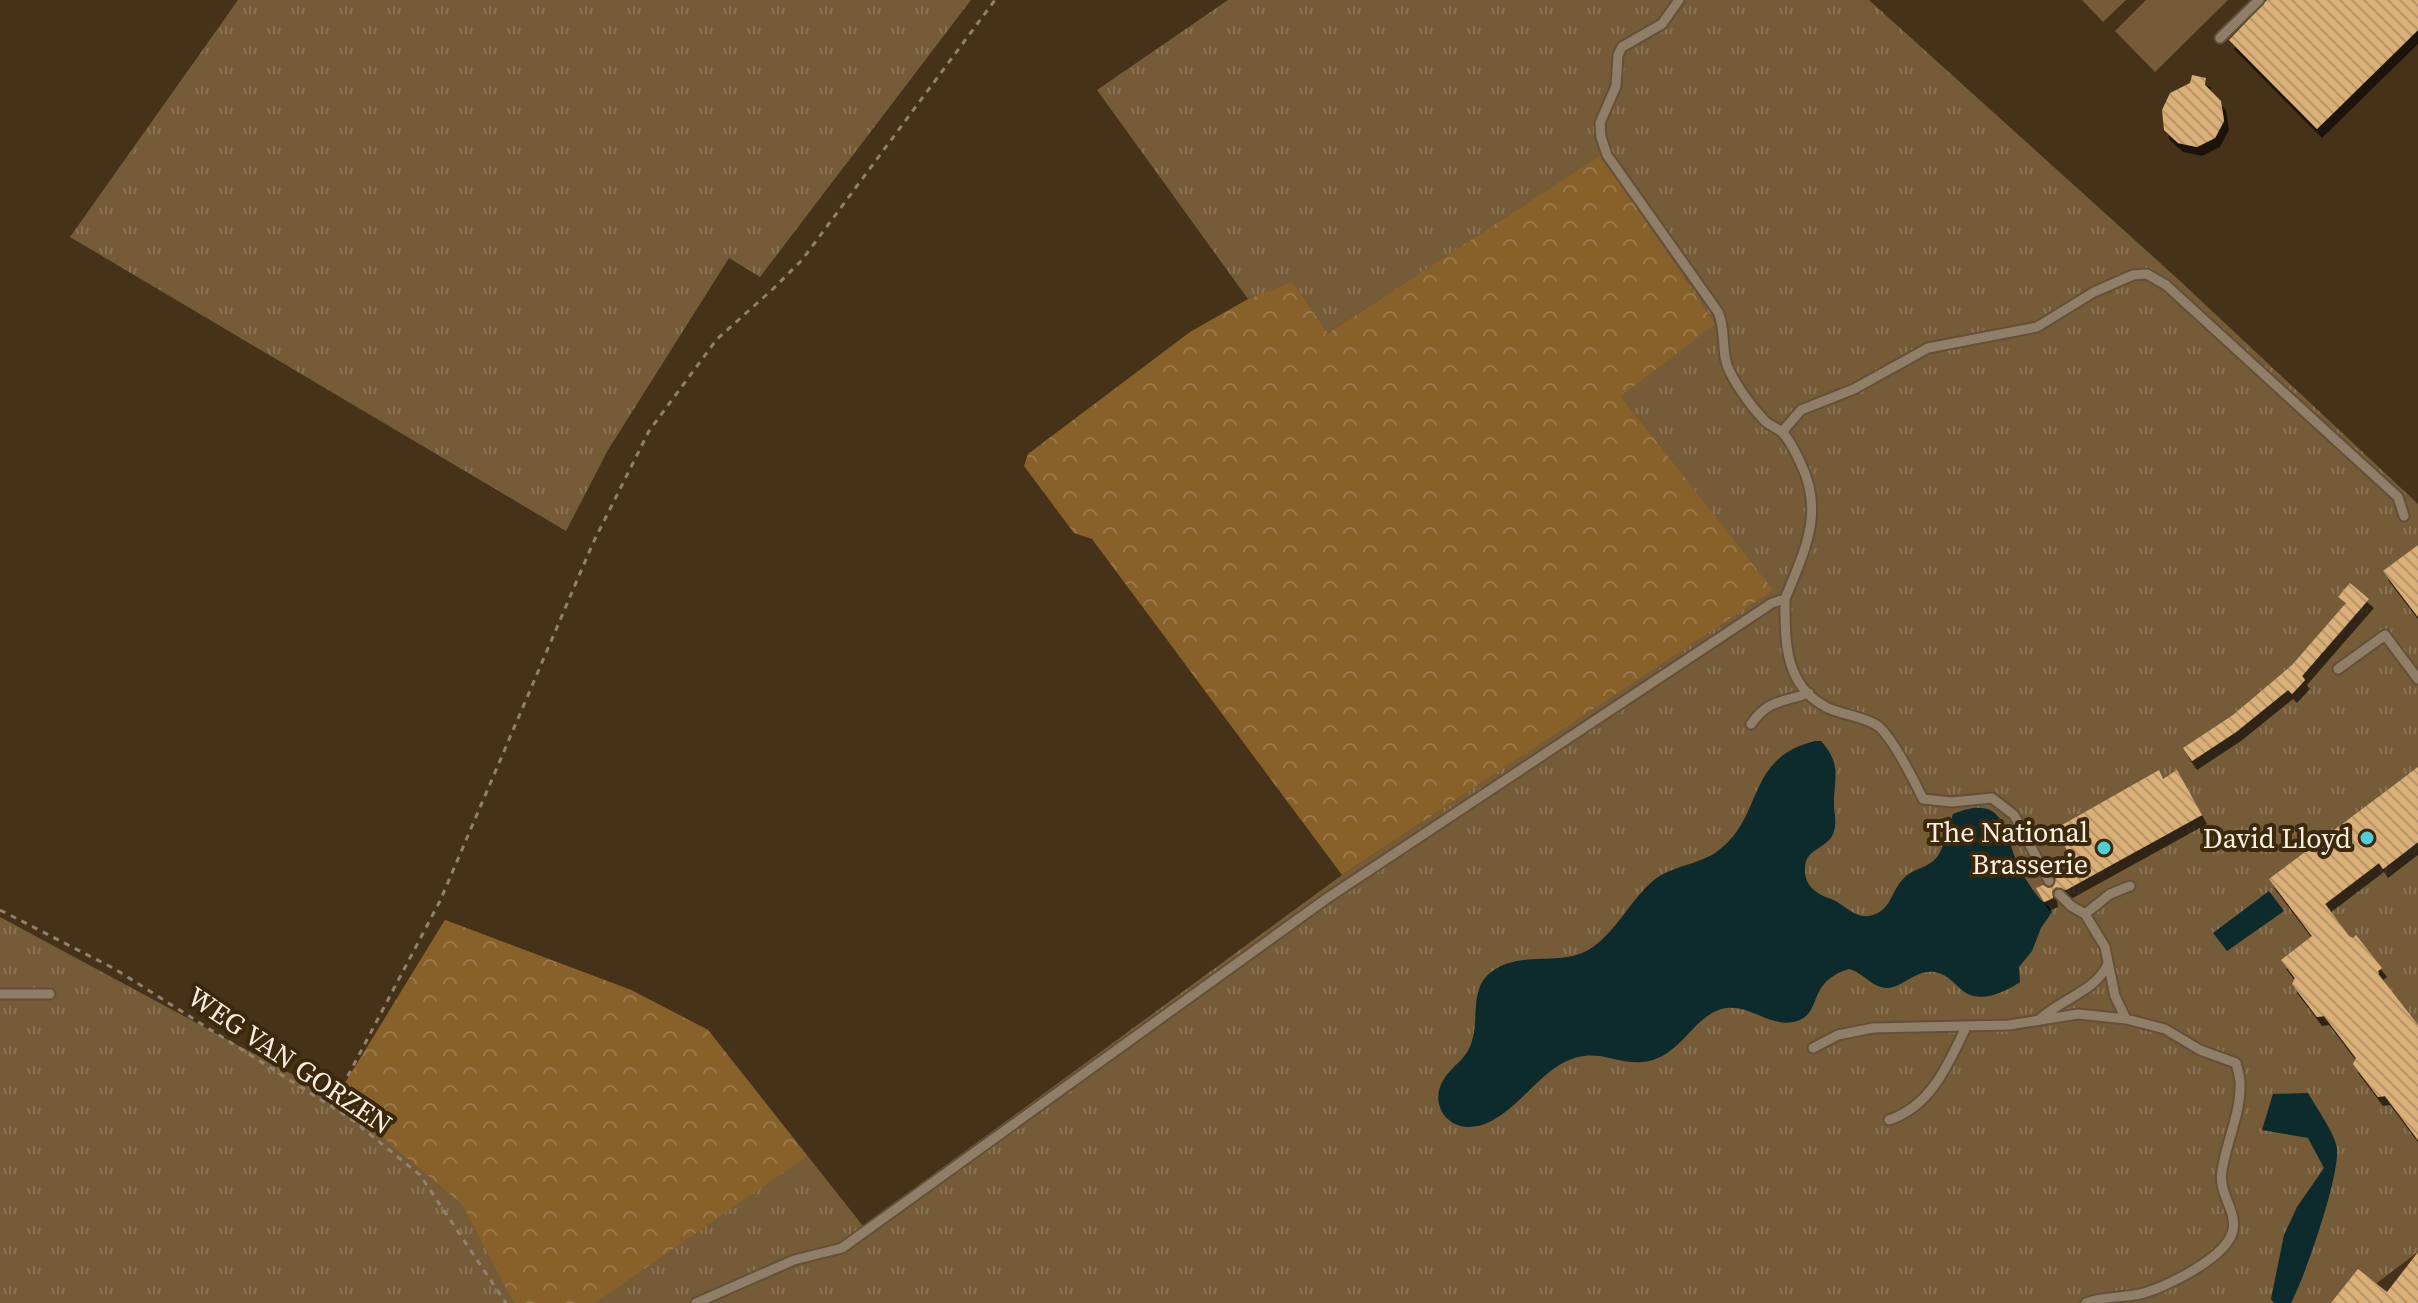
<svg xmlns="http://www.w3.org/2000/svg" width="2418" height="1303" font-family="'Source Serif 4',serif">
  <defs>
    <pattern id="grass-tufts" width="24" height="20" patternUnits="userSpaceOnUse" patternTransform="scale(2)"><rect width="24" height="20" fill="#765b38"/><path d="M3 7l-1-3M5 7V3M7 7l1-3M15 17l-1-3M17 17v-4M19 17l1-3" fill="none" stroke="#8a7354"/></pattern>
    <pattern id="forest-crowns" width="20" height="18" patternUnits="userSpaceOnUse" patternTransform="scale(2)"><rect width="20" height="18" fill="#88612a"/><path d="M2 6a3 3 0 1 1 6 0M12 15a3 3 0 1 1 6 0" fill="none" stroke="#9a7849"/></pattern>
    <pattern id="building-back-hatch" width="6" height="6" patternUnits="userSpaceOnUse" patternTransform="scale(2)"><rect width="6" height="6" fill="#daaf78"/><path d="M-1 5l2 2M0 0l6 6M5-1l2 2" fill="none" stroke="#b6956b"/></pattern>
    <filter id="shadow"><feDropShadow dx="5" dy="9" stdDeviation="0" flood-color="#0009"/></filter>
  </defs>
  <rect width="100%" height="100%" fill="#463218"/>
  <path fill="url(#grass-tufts)" d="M238,0H971L760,277L729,258L608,450L566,531L70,237Z
    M1228,0H1869L2180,281L2418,504V1252L2350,1303H0V917L336,1098L445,920L631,990L708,1030L863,1226L1342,875L1772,590L1621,396L1602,155L1328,333L1292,283L1248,299L1097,90Z"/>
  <path fill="url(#forest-crowns)" d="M1601,155L1715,324L1621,396L1773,590L1342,875L1092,539L1074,533L1024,466L1028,454L1190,332L1248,299L1292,282L1328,333Z
    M445,920L631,990L708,1030L807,1156L595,1303H514L462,1204L336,1098Z"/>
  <path fill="#765b38" d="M2082,0H2126L2103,22Z
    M2146,0H2228L2155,72L2115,31Z"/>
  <path fill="#0d2a2d" d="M1815,741H1821C1839,761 1836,773 1834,797C1833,809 1838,823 1833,834C1826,850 1804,848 1805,870C1805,887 1817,894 1831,899C1844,904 1854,918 1869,916C1892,912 1890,891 1905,877C1916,867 1931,868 1939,854C1946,842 1949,827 1953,814C2010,791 2002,837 2022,873C2027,881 2033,891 2040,899C2045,904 2049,904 2052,912L2041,928L2032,951L2019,967L2020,982C2007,991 1983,1003 1966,993C1955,986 1950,975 1935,972C1916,969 1905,986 1888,988C1873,989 1863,972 1849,969C1806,982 1823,1013 1797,1021C1772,1029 1751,1005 1727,1008C1695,1012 1684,1053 1649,1061C1617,1068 1598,1043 1561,1064C1531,1081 1505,1127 1468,1127C1443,1126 1430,1100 1444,1079C1453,1065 1467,1059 1472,1041C1479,1019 1470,989 1490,973C1520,948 1563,969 1593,947C1618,929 1631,899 1654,880C1672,866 1696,865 1715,853C1766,818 1743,759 1815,741Z
    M2269,891L2284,911L2227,951L2213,933Z
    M2308,1093C2316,1107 2335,1134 2337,1148C2340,1176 2305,1277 2291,1303H2274L2271,1299L2284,1235L2297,1207L2324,1168L2308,1138L2262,1130L2273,1094Z"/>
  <path fill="url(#building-back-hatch)" filter="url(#shadow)" d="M2267,0H2418V30L2317,129L2229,40Z
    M2192,75L2206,78L2205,85L2221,101L2224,121L2215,138L2197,147L2178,143L2164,130L2162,110L2170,93L2190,83Z
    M2418,545V617L2383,571Z
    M2350,583L2369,599L2302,676L2305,680L2292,694L2288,690L2236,732L2192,761L2183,748L2233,715L2292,665L2346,603L2338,597Z
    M2418,767V842L2383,869L2379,863L2325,904L2349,936L2353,938L2356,935L2382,968L2378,971L2379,975L2418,1025V1140L2385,1096L2378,1097L2353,1064L2356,1058L2324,1016L2317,1017L2292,984L2295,978L2281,960L2312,936L2269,879Z
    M2159,770L2163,779L2177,770L2202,815L2066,890L2056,887L2052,891L2053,898L2044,902L2036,888L2043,885L2048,888L2053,887L2056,878L2076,866L2055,829Z
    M2418,1252V1303H2331L2358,1269L2387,1292Z"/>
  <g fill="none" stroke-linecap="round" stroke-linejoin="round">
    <g stroke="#635038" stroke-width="13">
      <path id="lane" d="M1679,0L1662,24L1622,47L1618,55L1616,86L1600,123L1601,137L1607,155L1718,312C1727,331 1720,354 1730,372C1738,388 1753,409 1766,422C1771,426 1777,428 1782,432C1790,440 1796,453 1801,464C1825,513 1804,552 1785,599
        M2220,38L2259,0
        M1782,432L1801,410L1854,389L1928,348L2037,327L2094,292L2133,275L2147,274L2166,285L2398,497L2404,516
        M2338,669L2385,635L2418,679
        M1751,724C1769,699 1781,703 1809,693
        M2059,894L2071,906L2085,914L2110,894L2130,886
        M2085,914L2105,947L2115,996L2126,1019
        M0,994H50
        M2040,1019C2061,999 2096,991 2108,964
        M1813,1048L1838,1035L1873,1028L2009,1025L2078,1014L2126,1019L2165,1029L2200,1050L2236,1063C2238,1071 2241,1080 2240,1087C2240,1115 2226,1143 2222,1171C2218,1194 2237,1210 2233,1230C2228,1257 2165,1288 2140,1294C2122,1298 2103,1296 2086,1303
        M1889,1120C1931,1106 1948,1065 1966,1027
        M696,1303L794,1260L842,1248L1326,899L1772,603L1785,599C1785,641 1784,685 1826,707C1841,715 1864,716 1878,726C1892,737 1915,782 1923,799L1952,802L1992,798L2014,815L2049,881"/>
    </g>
    <path stroke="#91806b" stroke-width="3" stroke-dasharray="6 6" stroke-linecap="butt" d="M0,910L115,969L351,1119L420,1175L506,1303
      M331,1108L440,901L593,543L649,431L717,339L774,288L802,260L995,0"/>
    <use href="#lane" stroke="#907e68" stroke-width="9"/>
  </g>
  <g fill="#52ccd6" stroke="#3b280d" stroke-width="3">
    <circle cx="2367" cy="838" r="8"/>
    <circle cx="2104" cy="848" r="8"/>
  </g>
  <g text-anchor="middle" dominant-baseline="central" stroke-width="8" stroke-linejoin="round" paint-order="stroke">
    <g font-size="28" fill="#fcefe0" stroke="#3b280d" text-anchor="end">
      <text x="2088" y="832">The National<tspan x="2088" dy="32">Brasserie</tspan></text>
      <text x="2351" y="838">David Lloyd</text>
    </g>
    <g font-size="28" fill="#fcefe0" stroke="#3b280d">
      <text transform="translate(290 1060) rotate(34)">WEG VAN GORZEN</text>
    </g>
  </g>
</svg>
